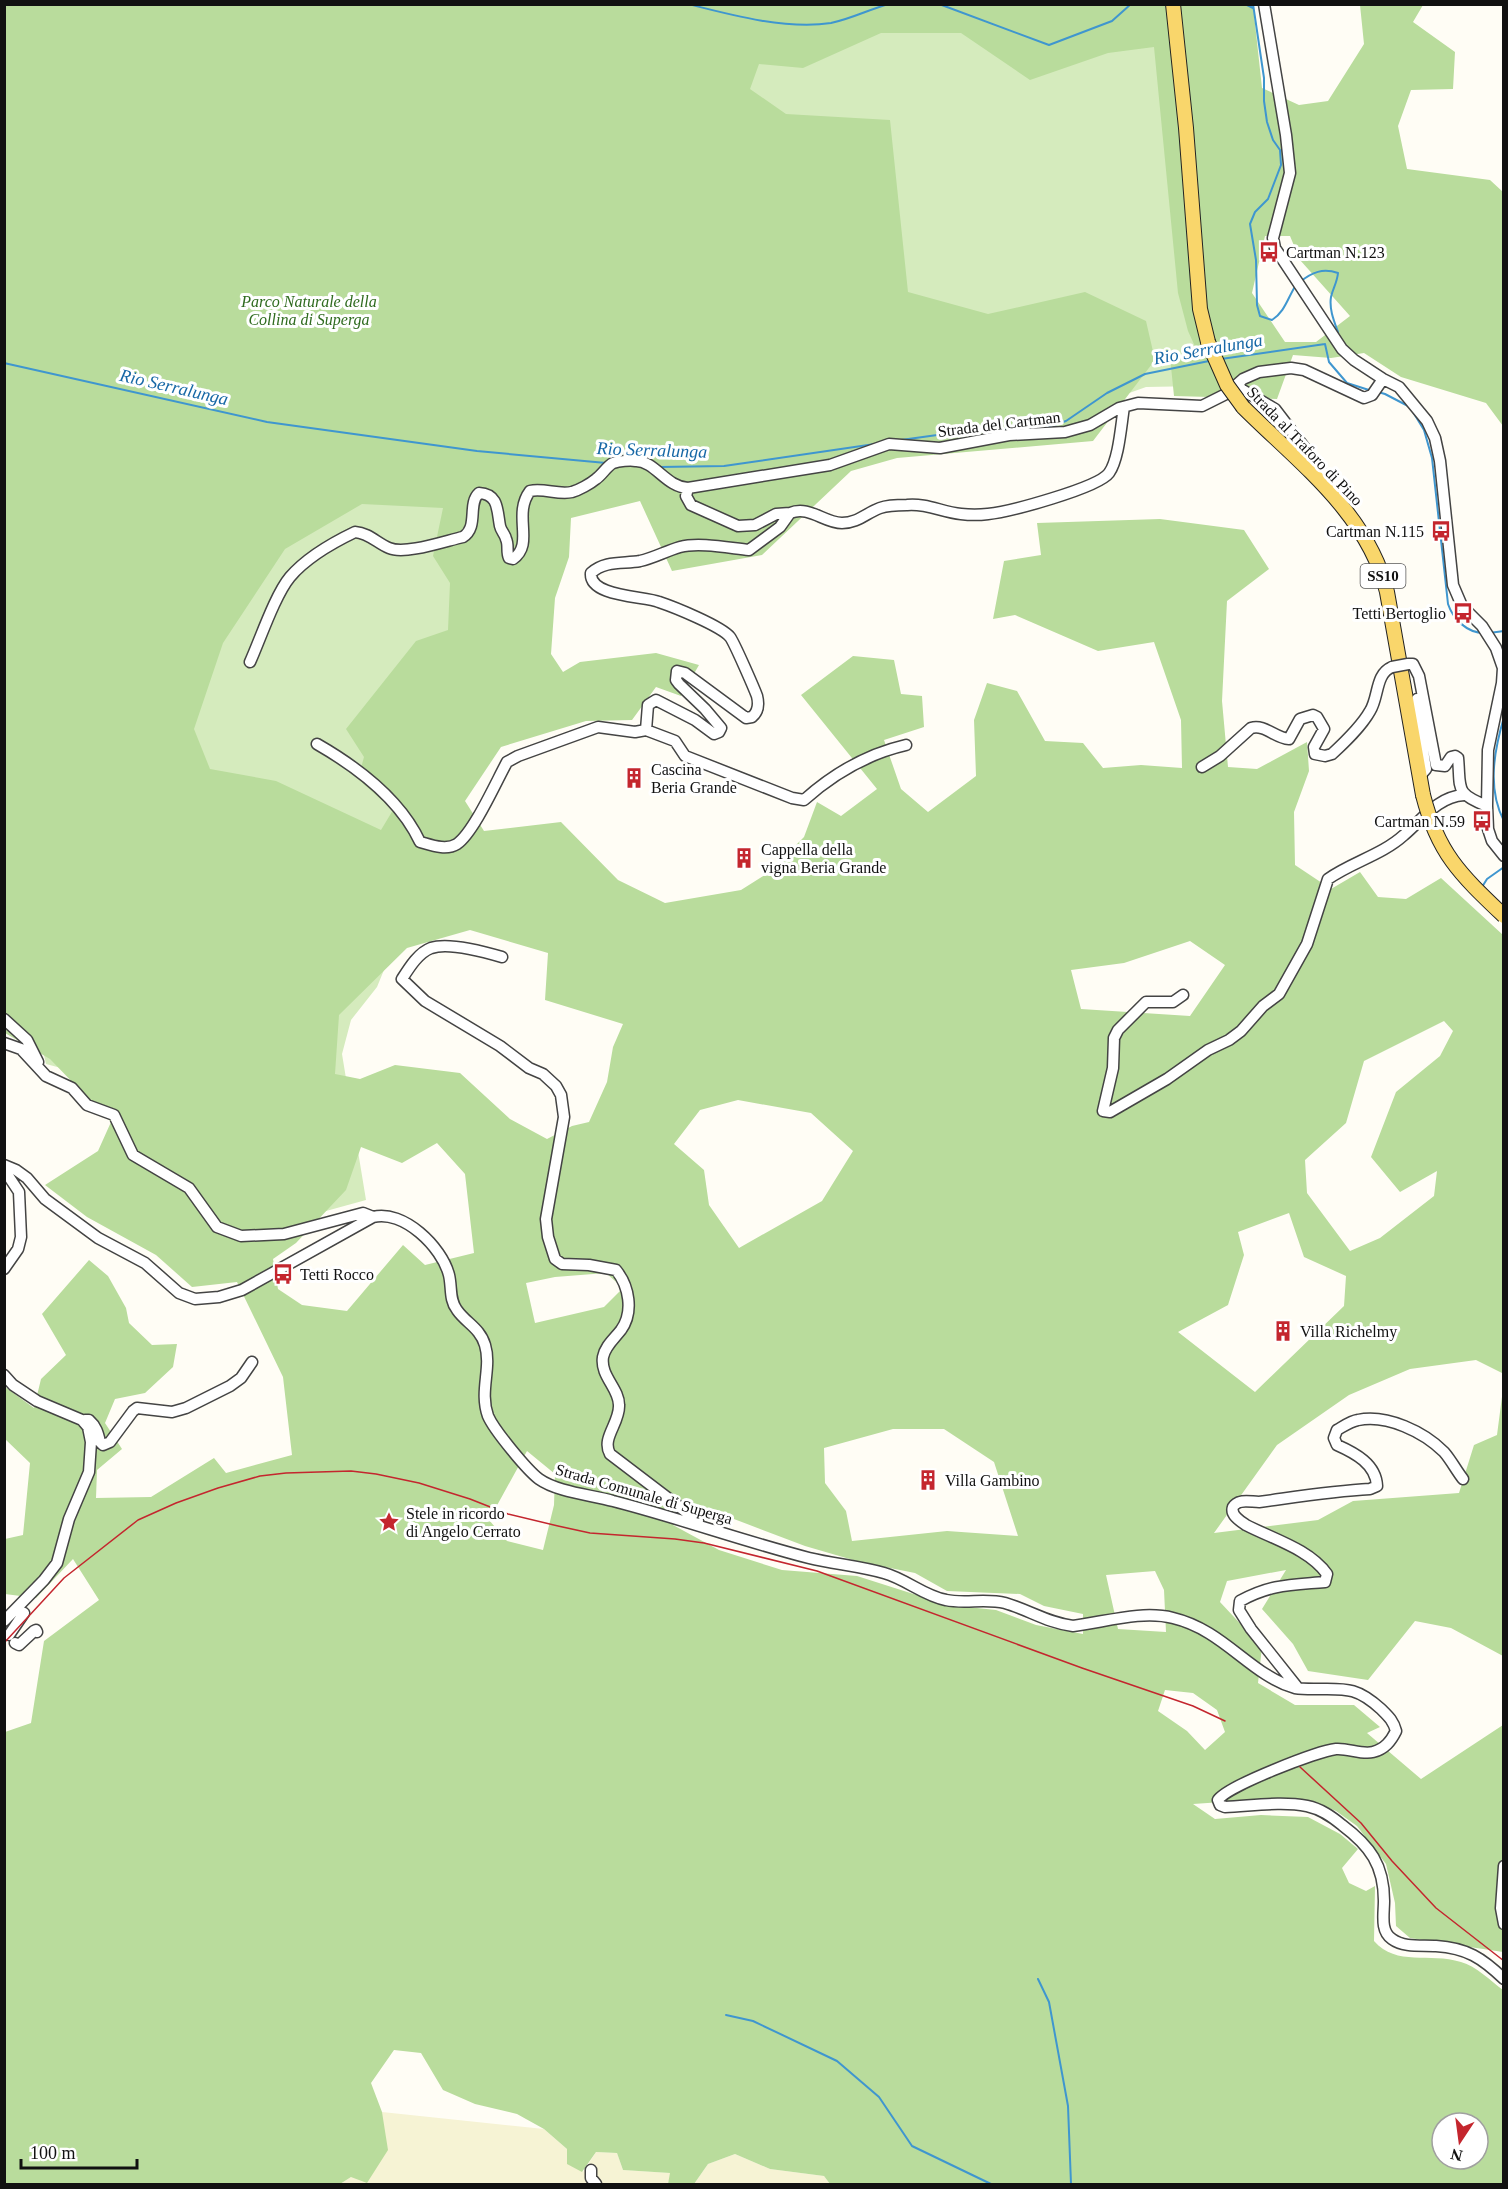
<svg xmlns="http://www.w3.org/2000/svg" width="1508" height="2189" font-family="Georgia,serif">
  <rect width="100%" height="100%" fill="#fffdf5"/>
  <path fill="#f6f3d4" d="M382,2112L544,2129L567,2149L583,2172L596,2152L617,2153L623,2170L671,2173L668,2184H340L351,2177Z
    M735,2154L770,2169L824,2176L830,2184H694L708,2164Z"/>
  <path fill="#d5ebbd" d="M5,5H1172L1202,307L1200,386L1146,387L1076,412L592,462L377,987L351,1020L342,1054L366,1200L297,1219L61,1068L46,1064L38,1029Z"/>
  <path fill="#b9dc9c" fill-rule="evenodd" d="M5,5H1253L1262,88L1299,105L1328,101L1364,44L1360,5H1423L1413,22L1455,52L1453,89L1411,90L1398,126L1407,169L1490,180L1503,192V426L1486,403L1401,377L1364,353L1331,358L1293,355L1277,399L1174,396L1170,357L1198,353L1188,331L1178,293L1154,47L1108,53L1030,80L961,33H881L803,68L759,64L750,89L786,114L890,120L908,292L988,314L1085,292L1146,321L1155,360L1093,441L897,458L851,471L762,555L672,571L640,501L571,518L569,557L555,598L551,654L563,672L580,662L656,653L699,665L681,696L656,687L632,720L586,721L501,747L465,801L484,831L561,822L618,880L665,903L741,890L768,873L804,837L817,802L841,816L877,789L801,695L853,656L894,660L901,694L922,696L924,727L884,740L901,789L928,812L976,776L974,720L987,683L1017,691L1045,741L1083,743L1103,768L1141,765L1182,768L1181,720L1154,642L1098,651L1015,615L993,619L1004,561L1041,555L1037,523L1160,519L1244,530L1269,569L1227,601L1222,701L1228,767L1257,769L1307,742L1309,771L1294,812L1295,865L1331,889L1360,872L1378,897L1406,899L1441,878L1503,935L1504,1374L1476,1360L1410,1369L1349,1395L1277,1445L1214,1533L1318,1520L1353,1501L1459,1493L1474,1445L1497,1435L1503,1389V1656L1451,1628L1415,1621L1368,1680L1308,1671L1293,1644L1262,1609L1286,1570L1227,1581L1220,1602L1262,1647L1258,1683L1295,1705H1354L1380,1727L1367,1733L1421,1779L1503,1725V1952L1410,1938L1396,1926L1395,1903L1386,1864L1357,1826L1336,1811L1314,1802L1237,1801L1193,1804L1215,1819L1261,1815L1308,1817L1340,1834L1358,1849L1342,1868L1349,1883L1366,1891L1375,1886L1374,1941C1397,1967 1429,1952 1461,1962C1476,1966 1491,1981 1503,1990V2184H830L824,2176L770,2169L735,2154L708,2164L694,2184H668L670,2173L623,2170L617,2153L596,2152L582,2172L567,2164V2149L544,2129L517,2114L475,2104L443,2090L421,2053L394,2050L371,2083L382,2112L388,2150L367,2183L351,2177L340,2184H5V1732L31,1723L44,1641L99,1600L73,1559L36,1598L5,1594V1539L23,1535L30,1463L5,1439V1387L34,1408L41,1379L66,1355L42,1314L89,1260L108,1276L126,1308L129,1323L152,1345L177,1344L173,1367L145,1393L115,1399L105,1423L122,1449L97,1470L96,1498L151,1497L214,1458L226,1473L292,1455L283,1377L237,1282L192,1287L156,1255L87,1217L45,1185L98,1151L111,1122L50,1059L5,1033ZM1265,236H1290L1300,260L1350,316L1316,342H1285L1252,293ZM362,504L443,508L433,556L450,583L448,630L416,641L346,729L364,757L358,779L393,810L381,830L276,781L210,769L194,729L223,643L285,549ZM470,930L548,953L545,1000L623,1024L613,1047L607,1082L589,1122L572,1126L547,1139L510,1119L460,1073L395,1065L360,1079L335,1074L339,1015L407,948ZM1190,941L1225,965L1190,1016L1081,1009L1071,970L1124,963ZM1444,1021L1453,1031L1440,1056L1396,1092L1371,1157L1400,1192L1437,1171L1434,1196L1380,1238L1350,1251L1307,1193L1305,1160L1346,1123L1364,1061ZM738,1100L811,1113L853,1151L822,1201L739,1248L709,1205L704,1170L674,1144L700,1110ZM437,1143L465,1174L474,1253L425,1265L403,1245L347,1311L302,1305L278,1289L273,1259L296,1243L346,1190L361,1147L402,1163ZM1289,1213L1304,1257L1346,1276L1344,1306L1255,1392L1178,1332L1228,1305L1244,1255L1238,1232ZM606,1273L623,1288L604,1307L535,1323L526,1283L555,1277ZM893,1429H944L994,1462L1018,1536L947,1531L852,1541L846,1511L825,1483L824,1448ZM527,1451L555,1474L554,1505L543,1550L507,1541L489,1520ZM705,1508L805,1546L860,1562L915,1573L947,1591L1020,1594L1044,1606L1083,1614V1634L1036,1625L996,1610L948,1605L857,1576L782,1570L719,1550L673,1525ZM1155,1571L1164,1590L1166,1632L1118,1629L1106,1575ZM1165,1690L1193,1693L1217,1710L1225,1732L1205,1750L1187,1731L1158,1711ZM1442,2123H1478V2159H1442Z"/>
  <g fill="none" stroke-linecap="round" stroke-linejoin="round">
    <path stroke="#3f96cf" stroke-width="2" d="M688,4C731,15 787,30 831,23C851,19 870,9 889,4
      M939,4L1049,45L1112,21L1131,4
      M1245,4L1253,8
      M1253,4L1264,78V101L1267,122L1273,140L1280,150L1281,165L1268,199L1255,212L1250,224L1256,260L1257,305L1260,316L1272,320C1285,312 1288,297 1296,285
      M1300,282C1312,272 1323,268 1338,273C1337,283 1333,288 1331,297C1329,309 1334,321 1338,332L1335,334
      M1325,344L1329,362L1347,383L1372,391
      M1221,359L1325,344
      M4,363L267,422L477,451L606,463
      M1378,392L1385,394L1410,407L1424,430L1432,458L1448,604C1453,619 1467,633 1484,633
      M901,440L959,432L1048,427L1066,421L1107,393L1145,374L1209,361
      M660,467L724,466L875,444
      M1489,633L1504,631
      M1504,717C1494,751 1487,789 1504,821
      M1482,887L1487,879L1504,867
      M1038,1979L1049,2002L1068,2106L1071,2184
      M726,2015L753,2021L837,2061L879,2097L912,2146L991,2184"/>
    <g stroke="#444" stroke-width="13">
      <path id="minor" d="M1264,4L1286,135L1290,173L1273,238L1275,248L1342,349L1354,360L1383,379L1399,387L1427,421L1435,438L1440,461L1453,585L1462,606L1482,626L1496,648L1503,668L1502,683L1488,750L1487,806L1488,829L1492,841L1504,856
        M1239,385L1241,389L1275,409L1317,464L1323,475L1322,485
        M688,488L686,496L691,505L738,526L755,525L776,514L790,513L780,527L749,550C729,548 699,542 680,547C666,551 654,558 640,561C624,564 605,560 591,573C589,597 644,596 659,602C674,607 721,626 730,637C734,642 754,688 757,696C759,704 758,712 752,717L746,718L685,673L677,671L676,680L679,684L705,709L721,728L719,732L714,734L695,720L656,700L648,705L646,730L675,741L685,756L792,798L804,800C833,774 867,754 906,745
        M790,513C809,505 824,523 842,523C858,523 866,513 880,508C888,505 898,505 907,505C926,503 942,512 961,514C969,515 980,515 988,514C1009,512 1098,488 1109,473C1119,459 1121,425 1124,407
        M250,662C260,640 275,595 290,577C307,557 332,543 355,532C369,533 377,543 389,548C405,555 445,541 463,537C479,527 467,504 479,493C499,494 497,511 500,526C501,531 505,534 506,539C509,545 506,552 509,558L513,559C535,544 512,515 530,491C544,488 558,495 572,492C579,490 590,484 596,479C602,475 607,466 613,463C619,461 630,460 636,461C655,461 666,487 688,488L830,465L889,444L940,448L1009,435L1065,432L1090,425L1119,408L1138,403L1202,406L1226,394L1243,379L1259,372L1291,368L1304,370L1364,398L1372,395L1383,379
        M1408,664H1413L1419,676L1436,765L1445,766L1451,757L1455,756L1458,758C1461,789 1454,793 1487,806
        M1417,699V712L1426,769L1419,777
        M317,744C357,767 400,799 420,842C431,845 446,851 457,844C474,832 496,782 507,762L518,756L598,727L635,732L646,730
        M1202,767L1220,756L1251,728C1265,724 1275,738 1289,739L1300,719L1313,715L1317,717L1324,729L1314,747L1315,754L1325,756L1332,754C1345,742 1361,727 1370,711C1379,697 1375,674 1392,667
        M502,957C485,952 448,942 431,948C418,953 409,968 402,979L425,1001L500,1046L529,1068L543,1074L556,1086L561,1095L564,1117L546,1219L548,1237L555,1259L562,1264L589,1265L616,1270C629,1286 634,1312 621,1330C614,1339 605,1346 603,1357C600,1376 619,1388 619,1405C620,1423 601,1438 610,1454L698,1521
        M1183,995L1173,1002H1146L1118,1030L1114,1038L1113,1068L1103,1111L1110,1112L1167,1079L1208,1050L1229,1040L1241,1031L1263,1006L1279,994L1307,944L1328,879C1352,862 1382,855 1404,835C1423,819 1437,797 1464,795
        M4,1019L27,1040L38,1062
        M4,1043L21,1049L46,1076L72,1088L87,1105L114,1115L133,1155L189,1188L217,1227L241,1236L284,1234L363,1213L373,1217
        M4,1165L16,1170L27,1178L45,1199L98,1238L145,1263L179,1293L195,1299L219,1297L242,1290L373,1217C403,1209 442,1247 449,1275C452,1287 449,1300 457,1310C466,1323 480,1328 485,1345C492,1368 479,1391 488,1416C494,1430 527,1470 539,1479C557,1492 592,1495 613,1501C679,1518 743,1541 809,1558C834,1564 859,1566 884,1573C906,1579 924,1596 946,1600C965,1604 986,1598 1005,1603C1029,1610 1048,1623 1073,1626C1105,1622 1142,1610 1173,1618C1224,1630 1250,1675 1295,1688C1301,1689 1308,1689 1314,1689C1345,1689 1356,1686 1381,1709C1388,1716 1393,1720 1396,1731C1391,1741 1385,1749 1373,1752C1362,1755 1348,1748 1336,1749C1318,1751 1227,1786 1218,1800L1220,1805L1225,1807C1251,1806 1281,1801 1307,1806C1321,1809 1331,1816 1342,1825C1370,1846 1384,1865 1384,1901C1384,1914 1380,1931 1392,1939C1404,1948 1422,1945 1436,1946C1467,1948 1482,1958 1504,1979
        M4,1269L18,1249L21,1237L19,1192L7,1174L6,1166
        M4,1375L13,1385L37,1401L82,1420L88,1427L91,1442L89,1472L69,1519L57,1563L44,1580L4,1621
        M85,1420H89C96,1426 98,1433 100,1442L103,1445L110,1442L133,1411L137,1408L172,1412L186,1408L230,1386L241,1378L252,1362
        M9,1635L24,1613L16,1609
        M15,1643L19,1645L34,1631L36,1630L37,1632
        M1298,1688L1251,1629L1239,1610L1240,1601C1271,1584 1291,1585 1325,1582L1327,1574C1309,1549 1273,1539 1246,1525C1240,1521 1230,1515 1233,1507C1234,1505 1238,1502 1240,1502C1245,1500 1253,1502 1259,1502C1296,1497 1332,1491 1370,1489L1377,1486C1376,1464 1355,1453 1337,1445L1334,1438L1337,1430C1344,1426 1351,1421 1358,1420C1387,1414 1424,1432 1444,1452C1451,1460 1456,1470 1463,1479
        M1504,1866L1501,1908L1504,1924
        M591,2170V2178L596,2184"/>
    </g>
    <g stroke="#222" stroke-width="16">
      <path id="major" d="M1173,4L1186,128L1200,309L1208,342
        M1243,407C1298,462 1368,513 1387,592L1423,795"/>
    </g>
    <use href="#minor" stroke="#fff" stroke-width="10"/>
    <use href="#major" stroke="#f9d66b" stroke-width="14"/>
    <path stroke="#c4262e" stroke-width="1.5" d="M4,1643L64,1578L138,1520L176,1503L218,1488L260,1476L286,1473L351,1471L376,1474L419,1483L470,1499L508,1514L558,1526L590,1533L675,1539L704,1543L817,1571L1082,1668L1193,1706L1225,1721
      M1300,1767L1361,1823L1392,1861L1436,1908L1504,1961"/>
    <g stroke="#444" stroke-width="13" stroke-linecap="butt">
      <path id="minor-bridge" d="M1392,667L1408,664"/>
    </g>
    <g stroke="#222" stroke-width="16" stroke-linecap="butt">
      <path id="major-bridge" d="M1208,342L1227,385L1243,407
        M1423,795C1438,854 1461,875 1504,916"/>
    </g>
    <use href="#minor-bridge" stroke="#fff" stroke-width="10"/>
    <use href="#major-bridge" stroke="#f9d66b" stroke-width="14"/>
  </g>
  <defs>
    <g id="bus-bare" transform="scale(1.62)"><path d="M-5-6H5V4H4V6H2V4H-2V6H-4V4H-5ZM-3.5-4V0h7V-4ZM-3.5 1.2v1.5H-2V1.2ZM2 1.2v1.5H3.5V1.2Z" fill="#c4262e" stroke="#fff" stroke-width="2.5" paint-order="stroke"/></g>
    <g id="building-bare" transform="scale(1.62)"><path d="M-4-6H4V6H1V3H-1V6H-4ZM-2.5-4.3h1.7v1.8h-1.7ZM.8-4.3h1.7v1.8H.8ZM-2.5-1h1.7V.8h-1.7ZM.8-1h1.7V.8H.8Z" fill="#c4262e" stroke="#fff" stroke-width="2.5" paint-order="stroke"/></g>
    <g id="sight-bare" transform="scale(1.62)"><path d="M0-6L1.8-2.2L6-1.7L2.9 1.2L3.7 5.4L0 3.3L-3.7 5.4L-2.9 1.2L-6-1.7L-1.8-2.2Z" fill="#c4262e" stroke="#fff" stroke-width="2.5" paint-order="stroke"/></g>
  </defs>
  <g fill-rule="evenodd">
    <use href="#bus-bare" x="1269" y="252"/>
    <use href="#bus-bare" x="1441" y="531"/>
    <use href="#bus-bare" x="1463" y="613"/>
    <use href="#building-bare" x="634" y="778"/>
    <use href="#bus-bare" x="1482" y="821"/>
    <use href="#building-bare" x="744" y="858"/>
    <use href="#bus-bare" x="283" y="1274"/>
    <use href="#building-bare" x="1283" y="1331"/>
    <use href="#building-bare" x="928" y="1480"/>
    <use href="#sight-bare" x="389" y="1522"/>
  </g>
  <g text-anchor="middle" dominant-baseline="central" stroke-width="6" stroke-linejoin="round" paint-order="stroke">
    <rect fill="#fff" stroke="#585858" stroke-width="1.5" x="1360.5" y="564" width="45" height="24" rx="4.5"/>
    <g font-size="15" font-weight="bold" fill="#111">
      <text x="1383" y="576">SS10</text>
    </g>
    <g font-size="16" fill="#111" stroke="#fff" text-anchor="start">
      <text x="1286" y="252">Cartman N.123</text>
      <text x="1424" y="531" text-anchor="end">Cartman N.115</text>
      <text x="1446" y="613" text-anchor="end">Tetti Bertoglio</text>
      <text x="651" y="769">Cascina<tspan x="651" dy="18">Beria Grande</tspan></text>
      <text x="1465" y="821" text-anchor="end">Cartman N.59</text>
      <text x="761" y="849">Cappella della<tspan x="761" dy="18">vigna Beria Grande</tspan></text>
      <text x="300" y="1274">Tetti Rocco</text>
      <text x="1300" y="1331">Villa Richelmy</text>
      <text x="945" y="1480">Villa Gambino</text>
      <text x="406" y="1513">Stele in ricordo<tspan x="406" dy="18">di Angelo Cerrato</tspan></text>
    </g>
    <g font-size="16" font-style="italic" fill="#2f6b1f" stroke="#fff">
      <text x="309" y="301">Parco Naturale della<tspan x="309" dy="18">Collina di Superga</tspan></text>
    </g>
    <g font-size="16" fill="#111" stroke="#fff">
      <text transform="translate(999 424) rotate(-7)">Strada del Cartman</text>
      <text transform="translate(1305 446) rotate(46)">Strada al Traforo di Pino</text>
      <text transform="translate(644 1494) rotate(16)">Strada Comunale di Superga</text>
    </g>
    <g font-size="18" font-style="italic" fill="#1768a6" stroke="#fff">
      <text transform="translate(1208 349) rotate(-10)">Rio Serralunga</text>
      <text transform="translate(174 387) rotate(13)">Rio Serralunga</text>
      <text transform="translate(652 450) rotate(2)">Rio Serralunga</text>
    </g>
  </g>
  <rect width="1508" height="2189" fill="none" stroke="#111111" stroke-width="12"/>
  <g transform="translate(1460 2141) rotate(193)"><circle r="28" fill="#ffffff" stroke="#a0a0a0" stroke-width="1.5"/>
  <path d="M0-4.5L10 22L0 15L-10 22Z" fill="#c4262e"/>
  <text y="-9" font-size="16" font-weight="bold" text-anchor="middle" fill="#111111">N</text>
  </g>
  <path d="M21 2159v9h116v-9" fill="none" stroke="#111111" stroke-width="3"/>
  <text x="30" y="2159" font-size="18" fill="#111111" stroke="#ffffff" stroke-width="4.5" paint-order="stroke">100 m</text>
</svg>
